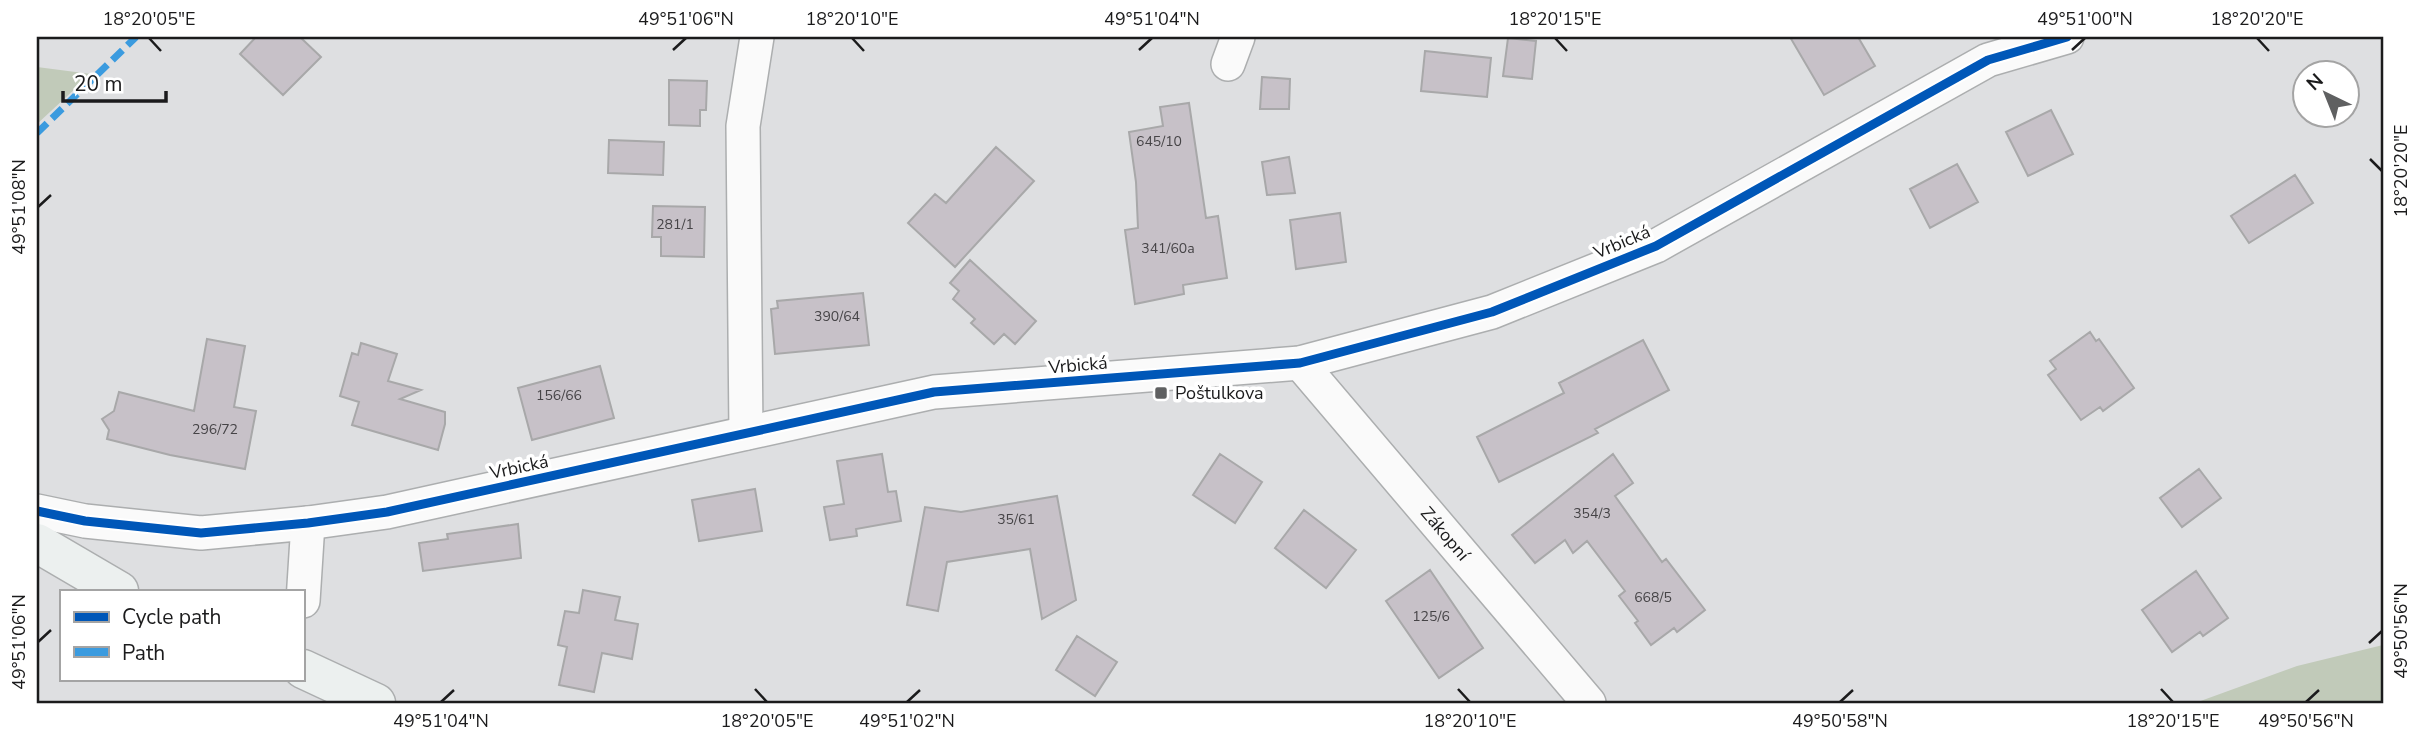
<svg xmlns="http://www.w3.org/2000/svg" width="2420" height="740" font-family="'Nunito Sans',sans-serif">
  <rect width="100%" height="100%" fill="#dedfe1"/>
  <path fill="#c1cab9" d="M37,67L91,74L37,124Z
    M2383,645V703H2195L2297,666Z"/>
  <path fill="#c7c1c8" stroke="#a8a8a9" stroke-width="2" d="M256,37H300L321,57L283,95L240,54Z
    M1790,37H1858L1875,66L1824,95Z
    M1508,38L1536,41L1532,79L1503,76Z
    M1425,51L1491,58L1487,97L1421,91Z
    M1262,77L1290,79L1289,109H1260Z
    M669,80L707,81L706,110H700V126L669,125Z
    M1189,103L1206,218L1218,216L1227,278L1183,285L1184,294L1135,304L1125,230L1138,228L1136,182L1129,132L1163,126L1160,107Z
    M2051,110L2073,154L2028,176L2006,132Z
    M609,140L664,142L663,175L608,173Z
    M996,147L1034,181L955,267L908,223L935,194L946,203Z
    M1289,157L1295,193L1267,195L1262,162Z
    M1957,164L1978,202L1930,228L1910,189Z
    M2295,175L2313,203L2249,243L2231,216Z
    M653,206L705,207L704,257L661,256V237H652Z
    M1340,213L1346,262L1296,269L1290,220Z
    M970,260L1036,321L1015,344L1004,334L994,344L971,323L975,319L953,299L959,291L950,283Z
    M863,293L869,345L775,354L771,309L778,308L777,301Z
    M2090,332L2096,341L2099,339L2134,388L2103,411L2100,407L2081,420L2048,375L2056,369L2050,361Z
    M207,339L245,346L234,407L256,411L245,469L170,455L107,439L109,430L102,419L114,411L119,392L194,411Z
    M1643,340L1669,390L1595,429L1598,433L1499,482L1477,437L1564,393L1559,383Z
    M361,343L397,354L388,381L421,390L400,399L445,412V424L438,450L352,425L359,402L340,396L352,353L358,355Z
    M600,366L614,418L532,440L518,388Z
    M882,454L888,492L896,491L901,521L856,529L857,536L830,540L824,507L844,504L837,461Z
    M1220,454L1262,482L1235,523L1193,495Z
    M1613,454L1633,483L1615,496L1662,562L1666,559L1705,610L1677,632L1674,628L1651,645L1635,623L1638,621L1619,596L1625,591L1587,541L1573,553L1565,540L1535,563L1512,535Z
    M2199,469L2221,498L2182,527L2160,498Z
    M755,489L762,531L699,541L692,500Z
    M1057,496L1076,600L1042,619L1030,549L947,562L938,611L907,605L925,507L961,512Z
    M1304,510L1356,550L1326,588L1275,548Z
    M518,524L521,558L423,571L419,543L448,539L447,534Z
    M1430,570L1483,648L1439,678L1386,601Z
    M2196,571L2228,618L2203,636L2200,632L2172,652L2142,610Z
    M583,590L620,597L615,620L638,624L632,659L602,653L594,692L559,685L567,647L558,645L565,611L579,613Z
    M1077,636L1117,662L1095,696L1056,670Z"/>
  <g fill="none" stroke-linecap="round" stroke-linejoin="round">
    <g stroke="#acaeaf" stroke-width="36">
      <g id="street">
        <path d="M1228,64L1238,37"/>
        <path id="s1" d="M1300,363L1589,703"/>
        <path d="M746,433L743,126L757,37"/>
        <path d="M37,511L85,521L201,533L308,523L387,512L934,392L1300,363L1492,312L1656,246L1988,60L2067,37"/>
        <path d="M303,601L308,523"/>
      </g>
    </g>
    <g stroke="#acaeaf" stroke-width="41">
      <path id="secondary" d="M37,543L119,591
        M303,669L376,703"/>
    </g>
    <use href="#street" stroke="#fafafa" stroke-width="33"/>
    <use href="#secondary" stroke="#ecf0ef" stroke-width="38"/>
    <path stroke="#3b9bdf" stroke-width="7" stroke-dasharray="14 7" stroke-linecap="butt" d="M37,133L136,37"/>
    <g stroke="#fff" stroke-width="13">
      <path id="cycleway" d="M37,511L85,521L201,533L308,523L387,512L934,392L1300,363L1492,312L1656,246L1988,60L2067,37"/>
    </g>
    <use href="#cycleway" stroke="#0057b8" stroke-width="9"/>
  </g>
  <path fill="none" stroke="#1b1b1c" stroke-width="2.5" d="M149,38L161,51M852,38L864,51M1555,38L1567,51M2257,38L2269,51M673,50L686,38M1139,50L1152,38M2072,50L2085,38M2370,159L2382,171M38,207L51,195M38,642L51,630M2369,643L2382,631M755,689L767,702M1458,689L1470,702M2161,689L2173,702M441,702L454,690M907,702L920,690M1840,702L1853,690M2306,702L2319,690"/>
  <rect fill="#5f6061" stroke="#fff" stroke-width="2.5" x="1154" y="386" width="14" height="14" rx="3.5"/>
  <g text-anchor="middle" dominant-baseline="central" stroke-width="7" stroke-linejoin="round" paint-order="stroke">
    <g font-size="14" fill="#464447">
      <text x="1159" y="141">645/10</text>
      <text x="675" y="224">281/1</text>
      <text x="1168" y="248">341/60a</text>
      <text x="837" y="316">390/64</text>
      <text x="559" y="395">156/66</text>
      <text x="215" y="429">296/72</text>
      <text x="1592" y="513">354/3</text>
      <text x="1016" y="519">35/61</text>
      <text x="1653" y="597">668/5</text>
      <text x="1431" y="616">125/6</text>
    </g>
    <g font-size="18" fill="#1b1b1c" stroke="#fff">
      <text transform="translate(1622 242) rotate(-23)">Vrbická</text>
      <text transform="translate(1078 365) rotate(-5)">Vrbická</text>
      <text transform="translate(519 467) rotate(-12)">Vrbická</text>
      <text stroke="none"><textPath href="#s1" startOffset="224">Zákopní</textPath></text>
    </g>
    <g font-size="18" fill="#1b1b1c" stroke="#fff" text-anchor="start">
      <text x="1175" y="393">Poštulkova</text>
    </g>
  </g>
  <rect width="2420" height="740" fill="none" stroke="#ffffff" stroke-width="77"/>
  <rect x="60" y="590" width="245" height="91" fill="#ffffff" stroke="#a4a4a4" stroke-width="2"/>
  <rect x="74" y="612" width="35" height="10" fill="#0057b8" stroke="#a4a4a4" stroke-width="2"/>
  <text x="122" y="624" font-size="21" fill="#1b1b1c">Cycle path</text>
  <rect x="74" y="647" width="35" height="10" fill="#3b9bdf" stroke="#a4a4a4" stroke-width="2"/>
  <text x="122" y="660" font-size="21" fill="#1b1b1c">Path</text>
  <g transform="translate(2326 94) rotate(317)"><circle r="33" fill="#ffffff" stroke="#a4a4a4" stroke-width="2"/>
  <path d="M0-5L12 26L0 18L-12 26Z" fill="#5f6061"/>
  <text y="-10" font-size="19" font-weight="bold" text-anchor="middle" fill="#1b1b1c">N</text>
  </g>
  <path d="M63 91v10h103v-10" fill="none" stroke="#1b1b1c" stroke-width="3.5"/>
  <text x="74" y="91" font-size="21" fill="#1b1b1c" stroke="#ffffff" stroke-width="5" paint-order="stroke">20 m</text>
  <rect x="38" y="38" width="2344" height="664" fill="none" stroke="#1b1b1c" stroke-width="2.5"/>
  <g font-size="18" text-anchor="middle" fill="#1b1b1c">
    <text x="149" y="25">18°20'05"E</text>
    <text x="686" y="25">49°51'06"N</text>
    <text x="852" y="25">18°20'10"E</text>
    <text x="1152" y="25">49°51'04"N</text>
    <text x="1555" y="25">18°20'15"E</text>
    <text x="2085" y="25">49°51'00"N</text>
    <text x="2257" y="25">18°20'20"E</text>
    <text transform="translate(2401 171) rotate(-90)" y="6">18°20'20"E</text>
    <text transform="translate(19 207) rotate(-90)" y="6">49°51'08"N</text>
    <text transform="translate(2401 631) rotate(-90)" y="6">49°50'56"N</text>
    <text transform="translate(19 642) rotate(-90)" y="6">49°51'06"N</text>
    <text x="441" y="727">49°51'04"N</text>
    <text x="767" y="727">18°20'05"E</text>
    <text x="907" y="727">49°51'02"N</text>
    <text x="1470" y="727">18°20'10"E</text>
    <text x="1840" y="727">49°50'58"N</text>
    <text x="2173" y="727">18°20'15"E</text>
    <text x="2306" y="727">49°50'56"N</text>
  </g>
</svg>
